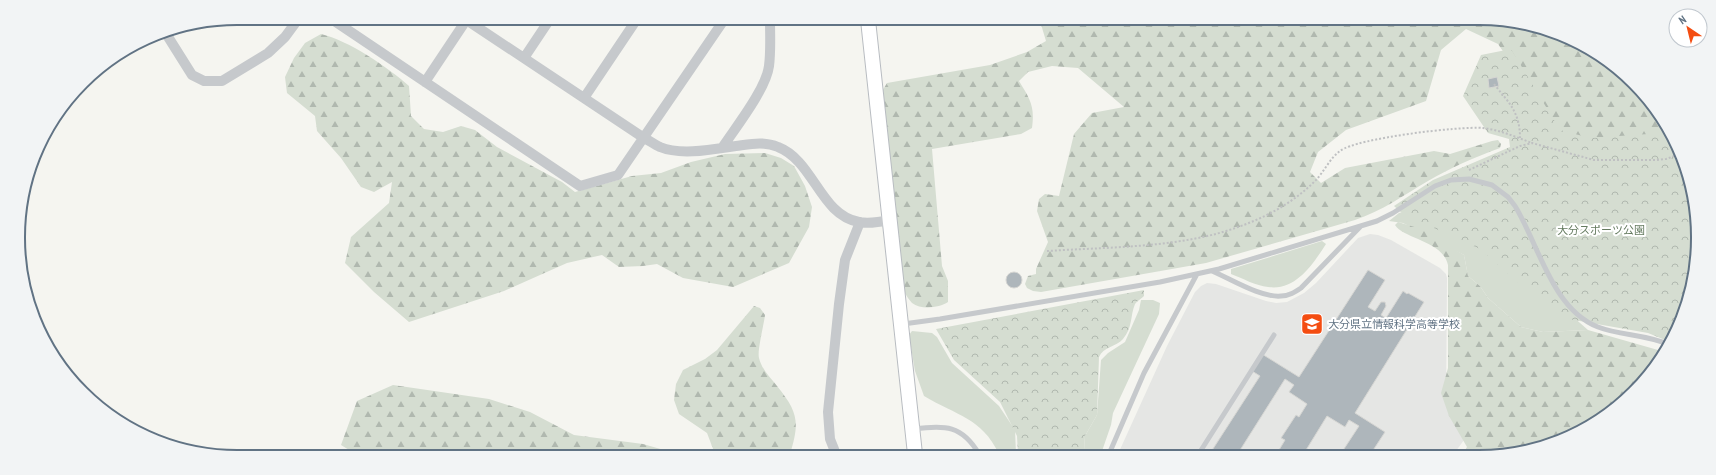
<svg xmlns="http://www.w3.org/2000/svg" width="1716" height="475" font-family="'PT Sans Narrow','Noto Sans JP',sans-serif">
  <defs>
    <pattern id="forest-firs" width="22" height="20" patternUnits="userSpaceOnUse"><rect width="22" height="20" fill="#d5ddd1"/><path d="M5 1l3.5 6h-7zM16 11l3.5 6h-7z" fill="#b0b8af"/></pattern>
    <pattern id="park-crowns" width="20" height="18" patternUnits="userSpaceOnUse"><rect width="20" height="18" fill="#d5ddd1"/><path d="M2 6a3 3 0 1 1 6 0M12 15a3 3 0 1 1 6 0" fill="none" stroke="#b0b8af"/></pattern>
  </defs>
  <rect width="100%" height="100%" fill="#f5f5f0"/>
  <path fill="#e5e6e4" d="M1370,234L1378,235L1391,240L1440,268L1446,274L1447,278L1446,402L1464,440L1453,455L1118,454L1167,346L1195,292L1201,286L1207,283L1216,284L1266,301L1276,303L1287,302L1304,293L1316,283L1358,238Z"/>
  <path fill="#d5ddd1" d="M1432,193L1588,330L1543,332L1521,327L1488,298L1480,286L1468,276L1464,255L1403,223L1389,221L1399,213L1406,211Z
    M1322,241L1326,244C1313,264 1296,291 1268,287C1256,286 1242,278 1231,274V269Z
    M1141,300H1153L1160,303L1159,314L1113,413L1111,425L1101,454H1078L1084,450L1085,436L1097,415L1101,360L1108,353L1125,342L1139,310Z
    M912,331L932,333L937,337L952,363L999,406L1015,430L1016,454H999C981,417 957,416 924,396L915,371L909,335Z"/>
  <path fill="url(#forest-firs)" d="M1040,21L1521,22L1600,55L1661,115L1670,137L1558,139L1531,92L1498,44L1466,29L1441,50L1426,101L1346,130L1318,152L1310,172L1321,183L1345,168L1434,151L1450,154L1492,141L1498,140L1501,144L1500,148C1475,157 1450,168 1428,181C1404,195 1382,211 1355,220L1206,263L1041,292L1033,291L1027,288L1025,284L1028,276L1036,274V269L1048,242L1037,211L1039,199L1045,194L1059,196L1074,134L1092,113L1124,107L1078,68L1052,66L1028,72L1019,81C1030,99 1035,106 1032,128L1021,134L932,149L942,266L948,281V302C939,308 921,310 912,303C909,300 907,296 904,292L881,93L887,83L990,65L1027,52L1046,41Z
    M321,34C348,40 389,68 409,86L411,116L424,129L443,132L461,126L475,130L497,147L562,182L575,192L632,176L661,173L691,162L725,154L765,153L781,158L794,166L805,186L812,207L809,227L789,263L733,287L683,278L657,264L643,266L619,267L602,255L567,263L504,291L409,322L374,292L345,263L351,237L389,203L392,182L374,192L361,187L341,158L317,131L315,116L287,93L285,77L294,58L305,43Z
    M1398,222L1421,229L1464,255L1468,276L1480,286L1488,298L1521,327L1543,332L1588,330L1665,352L1623,402L1575,434L1507,455H1462L1467,447L1449,416L1441,393L1448,368V265C1443,241 1404,239 1395,225Z
    M754,306L760,308L765,315C764,324 757,351 759,358C762,370 770,377 777,386C798,412 800,422 790,454H715L707,433L679,414L674,400L676,384L683,370L705,359L717,350Z
    M393,385L489,399L530,412L574,435L643,444L678,454L354,453L341,445L357,401Z"/>
  <path fill="url(#park-crowns)" d="M1511,49L1560,130L1590,138L1663,133L1665,125L1694,194V280L1670,342L1648,333L1557,317L1480,249L1403,214L1394,206L1433,180L1510,147L1509,139L1488,133L1463,96L1481,55Z
    M1144,290V296C1142,298 1137,301 1135,304C1130,316 1133,327 1123,339C1116,347 1103,347 1099,357L1097,415L1085,436L1084,450L1078,454H1018L1017,436L1000,402L954,360L936,329Z"/>
  <path fill="#aeb6bb" stroke="#d6d6d3" d="M1497,77L1499,86L1489,88L1488,79Z
    M1368,270L1385,280L1368,307L1375,311L1381,302H1385L1386,306L1381,315L1386,318L1403,291L1407,294L1408,293L1424,302L1355,413L1385,432L1370,455H1340L1359,426L1349,420L1345,427L1327,416L1303,455H1276L1285,440L1281,438L1296,415L1299,417L1307,404L1289,392L1294,385L1285,379L1237,455H1209L1260,376L1252,371L1262,354L1299,377Z
    M1006 280a8 8 0 1 1 16 0a8 8 0 1 1-16 0Z"/>
  <g fill="none" stroke-linecap="round" stroke-linejoin="round">
    <g stroke="#b8bcc1" stroke-width="16">
      <path id="secondary" d="M868,20L915,454"/>
    </g>
    <path stroke="#bfc0c2" stroke-width="2" stroke-dasharray="2 2" stroke-linecap="butt" d="M1494,84C1509,103 1520,112 1520,138
      M1469,170L1520,146L1532,143L1594,160H1657L1666,159L1677,155
      M1047,251C1108,247 1181,248 1238,227C1267,217 1294,202 1315,181C1324,172 1330,158 1340,151C1357,138 1460,126 1483,128C1500,130 1516,137 1532,143"/>
    <path stroke="#c6c9cc" stroke-width="5" d="M1212,271C1231,279 1261,298 1281,296C1289,296 1295,292 1301,288L1360,227
      M903,324L940,319L1160,282L1219,269L1377,221L1393,213L1435,186L1451,180L1469,179L1492,185L1508,197L1515,206C1539,245 1552,309 1598,327C1621,336 1645,334 1670,345
      M914,429C945,425 962,425 979,454
      M1109,454L1144,373L1197,274
      M1198,455L1274,335"/>
    <path stroke="#c6c9cc" stroke-width="10" d="M330,18L580,186L618,175L724,20
      M465,19L644,138C650,141 655,145 660,147C681,156 715,149 736,146C751,144 764,141 778,147C814,161 820,215 859,222C869,224 880,222 890,220
      M165,32L192,75L204,81H222L268,53L285,37L299,18
      M524,58L550,19
      M425,82L467,19
      M584,98L637,19
      M722,148C736,127 766,89 769,66C771,51 770,35 770,20
      M836,454L830,439L828,412L839,304L845,260L860,222"/>
    <use href="#secondary" stroke="#fff" stroke-width="14"/>
  </g>
  <defs>
    <g id="school-square" transform="scale(1.15)"><rect x="-9" y="-9" width="18" height="18" rx="4" fill="#f44d11" stroke="#fff"/><path d="M0-5L7-2L0 1L-7-2ZM-4 1L0 2.5L4 1V4Q0 6-4 4Z" fill="#fff"/></g>
  </defs>
  <g fill-rule="evenodd">
    <use href="#school-square" x="1312" y="324"/>
  </g>
  <g text-anchor="middle" dominant-baseline="central" stroke-width="4" stroke-linejoin="round" paint-order="stroke">
    <g font-size="11" fill="#657b60" stroke="#fff">
      <text x="1601" y="230">大分スポーツ公園</text>
    </g>
    <g font-size="11" fill="#617384" stroke="#fff" text-anchor="start">
      <text x="1328" y="324">大分県立情報科学高等学校</text>
    </g>
  </g>
  <path d="M0 0H1716V475H0ZM237 25H1479A212 212 0 0 1 1691 237V238A212 212 0 0 1 1479 450H237A212 212 0 0 1 25 238V237A212 212 0 0 1 237 25Z" fill="#f2f4f5" fill-rule="evenodd"/>
  <path fill="none" stroke="#617384" stroke-width="2" d="M237 25H1479A212 212 0 0 1 1691 237V238A212 212 0 0 1 1479 450H237A212 212 0 0 1 25 238V237A212 212 0 0 1 237 25Z"/>
  <g transform="translate(1688 28) rotate(325)"><circle r="19" fill="#ffffff" stroke="#c0c7ce"/>
  <path d="M0-3L7 15L0 10L-7 15Z" fill="#f44d11"/>
  <text y="-6" font-size="11" font-weight="bold" text-anchor="middle" fill="#617384">N</text>
  </g>
</svg>
